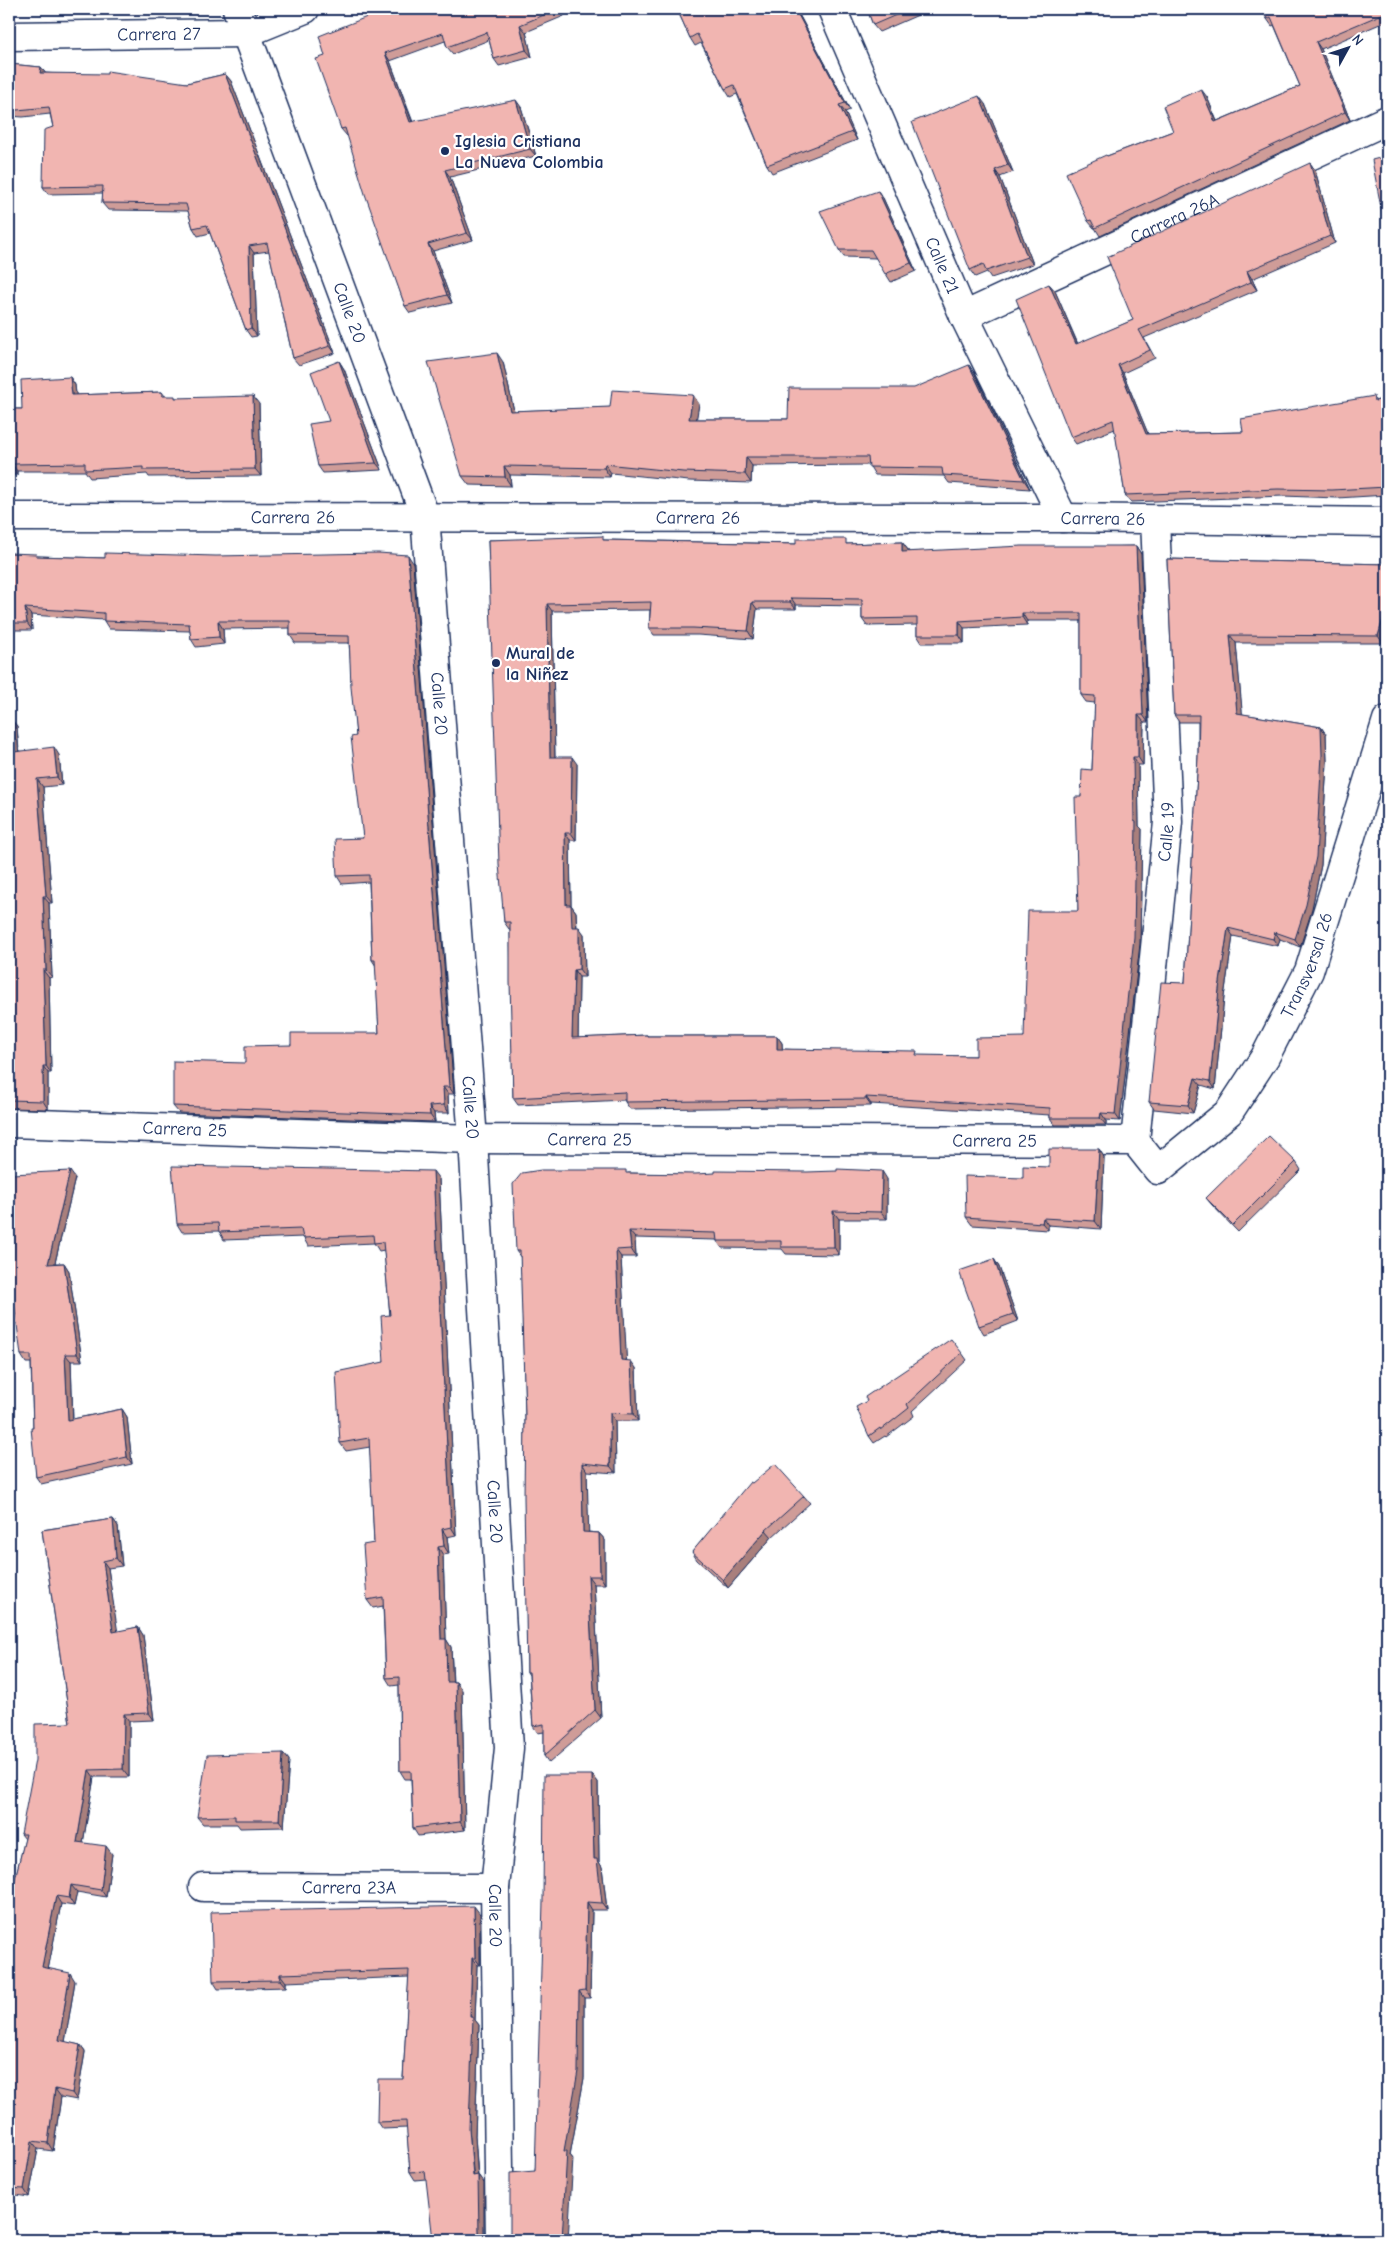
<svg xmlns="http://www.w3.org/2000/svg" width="1396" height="2249" font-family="'Comic Neue',sans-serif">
  <rect width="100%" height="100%" fill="#fff"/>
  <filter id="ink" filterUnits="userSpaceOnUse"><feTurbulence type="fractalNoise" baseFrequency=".02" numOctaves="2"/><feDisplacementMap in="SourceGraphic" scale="10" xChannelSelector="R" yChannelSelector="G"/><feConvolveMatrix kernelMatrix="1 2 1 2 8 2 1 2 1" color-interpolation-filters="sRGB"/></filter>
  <g filter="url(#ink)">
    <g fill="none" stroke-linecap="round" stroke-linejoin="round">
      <g stroke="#1b2f5e" stroke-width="31">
        <g id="street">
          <path id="s1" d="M237,9L425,516L473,1139L509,1748L495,1888L500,2240"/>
          <path id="s2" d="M832,9L964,316L1063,518"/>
          <path id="s3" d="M9,36L246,33L305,9"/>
          <path id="s4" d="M964,316L1387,120"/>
          <path id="s5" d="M9,517L1063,518L1387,522"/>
          <path id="s6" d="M9,1123L473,1139L1135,1141L1158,1170L1229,1112L1265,1057L1309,971L1387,720"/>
          <path id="s7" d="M1135,1141L1168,822L1155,520"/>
          <path id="s8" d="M203,1887L495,1888"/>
        </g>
      </g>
      <use href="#street" stroke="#fff" stroke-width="28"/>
    </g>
    <path fill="#cf9c98" stroke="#1b2f5e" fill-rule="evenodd" d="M140,9H192L141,10Z
      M387,9H562L564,16L526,32L532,57L499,66L494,59L489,40L453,54L447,47L445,41L390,61L413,122L521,107L536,156L450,177L473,240L433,251L452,303L410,313L405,306L348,136H347L341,129L325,56Z
      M677,9H796L850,110L845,112L857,140L772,173L767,165L737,94L730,97L725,89L701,43L695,46L690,38Z
      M867,9H932L879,32L873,25Z
      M1262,9H1387V21L1321,49L1350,120L1100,236L1095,228H1094L1088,221L1107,156L1173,131L1207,97L1217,121L1300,86L1274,25L1272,26L1267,19Z
      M9,64L41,67L45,73L187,83L225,74L231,81L335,353L299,365L293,358L269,251L254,253L257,336L251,337L246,330L210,233L198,236L193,228L188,211L108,210L102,203L103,193L48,194L43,187L53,127L50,114L23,117L9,116Z
      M985,104L1013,172L1000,177L1033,264L991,278L987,272L975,277L970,270Z
      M1310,163L1315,170L1335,243L1252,279L1257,290L1144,338L1155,358L1123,373L1148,434L1243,432L1387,398V495L1337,498L1283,496L1131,502L1125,495L1115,429L1076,444L1071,437L1049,284L1055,291L1078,344L1133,320Z
      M883,198L916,271L891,282L876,258L844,257L839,250Z
      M339,361L344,369L382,470L323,473L318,466L329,421Z
      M503,362L514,411L699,404L696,419H788L975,374L1030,489L949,483L944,476L875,475L869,465L752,466L751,483L689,481L611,473L610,477L510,475L511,486L469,485L462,476Z
      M70,377L75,385L76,395L162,392L165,396L176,398L259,404L261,476L149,477L147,474L90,478L85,471H17V475H9V409H22Z
      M488,540H606L796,544H850L902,542L908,550V552L1136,546L1141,554L1148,722H1144L1143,765H1138L1139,826L1142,829L1140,944L1120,1121L1106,1120V1125H1055L1050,1118V1115L871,1104V1106L630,1109L625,1102V1100L518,1105L513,1098L510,929H509L504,922ZM796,605L862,606V619L867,626L917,625V635L922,643H964V628L1027,625V621H1081V695L1086,702L1095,703L1092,770L1081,797L1078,911L1024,1037L976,1056H920L782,1049V1043L777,1036H648L647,1035L578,1038L579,977H585L584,934L577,927L576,912L571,905L570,840H576L577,764L555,757L552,611L650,610L649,628L654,635H698L753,639L757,609H796Z
      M9,553L37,556L105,558L413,563L454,1094H448L449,1113H434L435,1122L179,1113L173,1106L245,1063L291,1045L379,1033L376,966L372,960L369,882L342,884L337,876L363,838L356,736L349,643H295L290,635V628L223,629L224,644L196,647L191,639L190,631L109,629L104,621V620L31,615L32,630H9Z
      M1167,559L1387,564V629L1383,643H1236L1242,714L1321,727L1326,734L1327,762L1321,865L1311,913L1300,947L1280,939L1278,946L1233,936L1224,997L1215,1089L1201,1085L1193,1113L1154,1109L1149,1102L1185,983L1198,757V722H1179L1174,715Z
      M9,719L17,726L19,751L59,755L62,785L43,787L52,903H49L52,977L49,978L51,1073H48V1109L9,1108Z
      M1099,1149L1104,1157L1101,1229L1048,1225V1230L972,1225L966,1217L1023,1178L1049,1167Z
      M1296,1162L1301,1170L1238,1232L1212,1205L1206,1198Z
      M628,1173L887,1179V1219H839V1255L786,1254L782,1249L722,1248L716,1240L635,1238L636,1257H621L626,1361L636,1368L638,1421H615L616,1473L587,1471L588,1532L599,1533L605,1540V1584H594L601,1718L549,1763L544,1756V1732L538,1733L533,1726L529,1675L527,1672L525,1415L521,1258L516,1251Z
      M75,1178L55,1263H64L69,1271L82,1361H71L73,1419L122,1409L127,1417L132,1464L41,1484L36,1477L33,1428L31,1363H26L21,1355Z
      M439,1179L456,1535L447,1537L449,1554L443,1555L446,1639L451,1647L453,1682H456L462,1690L465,1830L418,1836L413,1828L411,1779H405L400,1771L399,1685L391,1686L386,1678L383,1606L373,1608L367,1600L374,1543L370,1447L346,1451L340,1443L384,1362L390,1315L384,1250L379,1251L374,1243L308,1246L303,1237L224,1240L219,1231L182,1232L177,1224Z
      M994,1259L999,1267L1018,1321L984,1334L979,1326Z
      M962,1353L967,1360L912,1411L914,1416L886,1437L885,1436L874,1443L869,1436Z
      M752,1483L804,1496L810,1503L772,1537L728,1588L697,1560L692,1552Z
      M113,1519L118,1526L122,1566L108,1568L117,1632L138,1627L143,1635L154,1720L129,1721V1777H94L83,1843L112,1854L106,1897L77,1892L74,1906L61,1904L48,1969L75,1981L65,2042L80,2045L85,2052L77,2100L61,2097L53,2151L38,2149L29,2197L9,2194V1903L25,1839L21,1834L70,1723L42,1530Z
      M283,1753L289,1760L284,1827L240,1828L237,1824H203L197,1817Z
      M592,1775L598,1782L599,1862L602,1867L607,1910H592L590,1998H584V2078L570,2155L573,2159L535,2171Z
      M480,1914V1965H477L475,2020L479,2025L475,2136L478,2175L484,2183L426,2179L415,2180L410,2172L407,2128L382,2129L377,2122L403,2079L409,1977L286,1982V1987L218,1989L213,1981Z"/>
    <path fill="#a97f7c" stroke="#1b2f5e" d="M559,9H562L564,16Z
      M795,9H796L850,110L845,103Z
      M520,25L526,32L532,57L526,50Z
      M1316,42L1321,49L1350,120L1345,112Z
      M385,53L390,61L415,130L410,122Z
      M41,67L46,74L40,73Z
      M225,74L231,81L335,353L330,346Z
      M1201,89L1207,97L1220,129L1215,122Z
      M979,96L985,104L1013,172L1008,165Z
      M516,100L521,107L536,156L530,149Z
      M839,105L845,112L857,140L852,132Z
      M1310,163L1315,170L1335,243L1330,236Z
      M445,170L450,177L473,240L467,233Z
      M995,170L1000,177L1033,264L1027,257Z
      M878,191L883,198L916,271L911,263Z
      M428,244L433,251L452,303L447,295Z
      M249,246L254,253L257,336L251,328Z
      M1247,271L1252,279L1257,290L1251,282Z
      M1049,284L1055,291L1081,352L1076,344Z
      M497,353L503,362L516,420L510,411Z
      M339,361L344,369L382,470L376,463Z
      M969,365L975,374L1030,489L1024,480Z
      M1118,365L1123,373L1151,441L1146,434Z
      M70,377L75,385L77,402L72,395Z
      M693,395L699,404L695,428L689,419Z
      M253,396L259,404L261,476L255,469Z
      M746,457L752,466L751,483L745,474Z
      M12,464L17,471V475L12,467Z
      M605,464L611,473L610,477L604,468Z
      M504,466L510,475L511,486L505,477Z
      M902,542L908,550V559L902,552Z
      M1136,546L1141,554L1148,722L1143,715Z
      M408,555L413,563L454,1094L449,1087Z
      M791,598L796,605V609L790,602Z
      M752,602L757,609L753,639L748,631Z
      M547,604L552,611L555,764L550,757Z
      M1387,605V629L1383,643L1378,636Z
      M25,608L31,615L32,630L27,623Z
      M1022,613L1027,621V625L1022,617Z
      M218,621L223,629L224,644L219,637Z
      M959,621L964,628V643L959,635Z
      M1230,635L1236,643L1243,721L1237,713Z
      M1138,715L1144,722L1143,765L1138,757Z
      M11,719L17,726L19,759L14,752Z
      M1321,727L1326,734L1327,762L1321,865L1311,913L1300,947L1295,939Z
      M54,747L59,755L62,785L57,777Z
      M572,757L577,764L576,840L571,833Z
      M1133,757L1138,765L1139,826L1142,829L1140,944L1120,1121L1115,1114Z
      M37,779L43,787L52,903L46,896Z
      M565,833L570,840L571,905L576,912L577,935L572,927L566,905Z
      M43,896L49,903L52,977L46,970Z
      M579,927L584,934L585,977L579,969Z
      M1228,928L1233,936L1224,997L1215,1089L1210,1081L1219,989Z
      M1275,932L1280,939L1278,946L1273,939Z
      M43,970L49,978L51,1073L46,1066Z
      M574,970L579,977L578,1046L572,1038Z
      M777,1036L782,1043L783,1056L777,1049Z
      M43,1066L48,1073V1109L43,1101Z
      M1195,1078L1201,1085L1193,1113L1188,1105Z
      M443,1087L448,1094L449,1113L444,1105Z
      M866,1097L871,1104V1106L866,1099Z
      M429,1106L434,1113L435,1122L430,1115Z
      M1101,1113L1106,1120V1125L1100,1118Z
      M1099,1149L1104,1157L1101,1229L1095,1221Z
      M70,1171L75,1178L53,1271L48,1264Z
      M433,1171L439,1179L456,1535L451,1527Z
      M882,1171L887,1179V1219L881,1212Z
      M833,1211L839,1219V1255L834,1247Z
      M1043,1218L1048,1225V1230L1042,1223Z
      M629,1231L635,1238L636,1257L631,1249Z
      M616,1250L621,1257L627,1368L621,1360Z
      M994,1259L999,1267L1018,1321L1013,1314Z
      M64,1263L69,1271L82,1361L77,1354Z
      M65,1354L71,1361L73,1428L68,1420Z
      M631,1361L636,1368L638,1421L633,1414Z
      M122,1409L127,1417L132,1464L127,1457Z
      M610,1413L615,1421L616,1473L610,1466Z
      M582,1463L587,1471L589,1540L583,1532Z
      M113,1519L118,1526L122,1566L116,1558Z
      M442,1529L447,1537L449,1554L444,1546Z
      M766,1530L772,1537L728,1588L723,1580Z
      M599,1533L605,1540V1584L600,1576Z
      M438,1547L443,1555L446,1639L451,1647L453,1690L447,1682L441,1639Z
      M103,1561L108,1568L119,1640L113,1632Z
      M588,1576L594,1584L601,1718L595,1710Z
      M138,1627L143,1635L154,1720L149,1713Z
      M456,1682L462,1690L465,1830L460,1822Z
      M124,1714L129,1721V1777L123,1769Z
      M283,1753L289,1760L284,1827L279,1820Z
      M89,1770L94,1777L82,1849L77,1842Z
      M592,1775L598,1782L599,1862L602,1867L607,1910L602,1903L594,1859Z
      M106,1846L112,1854L106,1897L101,1890Z
      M71,1885L77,1892L74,1906L69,1898Z
      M56,1896L61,1904L47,1975L42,1967Z
      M587,1902L592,1910L590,1998L585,1990Z
      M474,1906L480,1914V1965L475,1958Z
      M472,1958L477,1965L475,2020L479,2025L475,2136L478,2181V2175L484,2183V2240H481L479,2233L469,2128L470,2017Z
      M70,1973L75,1981L64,2048L59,2040Z
      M280,1974L286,1982V1987L280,1980Z
      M579,1991L584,1998V2078L570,2155L573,2159L568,2240H562L564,2151Z
      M80,2045L85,2052L77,2100L72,2093Z
      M55,2089L61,2097L53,2151L48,2143Z
      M32,2141L38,2149L29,2197L24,2189Z"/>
    <path fill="#f1b5b1" stroke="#1b2f5e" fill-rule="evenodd" d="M387,9H558L520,25L526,50L494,59L487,32L447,47L443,33L385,53L410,122L516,100L530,149L445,170L467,233L428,244L447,295L405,306L365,194L345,128L341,129L316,59L325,56L319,36Z
      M677,9H795L845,103L839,105L852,132L767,165L734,85L725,89L697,34L690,38Z
      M867,9H910L873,25Z
      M1262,9H1387V12L1316,42L1345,112L1095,228L1091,220L1088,221L1066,173L1106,155L1107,156L1173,131L1163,106L1201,89L1215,122L1300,86L1271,17L1267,19Z
      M9,64L41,67L40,73L107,74V71L187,83L225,74L330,346L293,358L267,243L249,246L251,328L246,330L207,225L193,228L186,204L102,203L103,186L43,187L44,130L53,127L49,107L17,110L9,109Z
      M979,96L1008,165L995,170L1027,257L986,271L983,264L970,270L912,122Z
      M1387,156V239L1372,160Z
      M1310,163L1330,236L1247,271L1251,282L1139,330L1150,350L1118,365L1146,434L1243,432L1241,419L1374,396L1375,401L1387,398V487L1332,490L1278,489L1125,495L1113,420L1071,437L1016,299L1049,284L1076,344L1133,320L1107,257Z
      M878,191L911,263L885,274L871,250H839L820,211Z
      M497,353L510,411L610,407L612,390L693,395L689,419H788L789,388H914L969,365L1024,480L943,475L942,468L869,467L868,457H746L745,474L683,472L605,464L604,468L504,466L505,477L462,476L428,362Z
      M339,361L376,463L318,466L309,424L329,421L311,372Z
      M70,377L72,395L162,392V396H175V398L253,396L255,469L143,470V467L85,470V463L12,464V467H9V409H22L21,380Z
      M603,536V540L796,544V539H846V544L902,542V552L1022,546H1136L1143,715H1138V757H1133L1134,821L1136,822L1134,937L1115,1114L1101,1113L1100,1118H1050V1108L866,1097V1099L625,1102V1092L513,1098L510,982V922H504L499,864L488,540ZM791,598L862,599V619L917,618V635H959V621L1022,617V613H1081V695L1095,696L1092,770L1082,769L1081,797H1075L1078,911H1028L1024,1037L976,1038V1056L916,1055L917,1051L777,1049V1036H647V1035L572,1038L574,970L579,969V927H572L571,905H566L565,833H571L572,757H550L547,604L651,602L649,628H693L748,631L752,602H790Z
      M9,553L36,554V556L105,558V553L216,556L378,553L408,555L449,1087H443L444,1105L429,1106L430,1115L173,1106V1061L245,1063V1046L291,1045V1033H379L375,960H372L369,875L337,876L335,839L363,838L351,737L356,736L351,687L349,636L290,635V621H218L219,637L191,639L189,624L104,621V613L25,608L27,623H9Z
      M1167,559L1387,564V605L1378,636L1230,635L1237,713L1321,727L1322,755L1316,857L1306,905L1295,939L1275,932L1273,939L1228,928L1219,989L1210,1081L1195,1078L1188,1105L1149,1102L1161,982L1185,983L1198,757L1199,715H1174Z
      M9,719H11L14,752L54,747L57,777L37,779L46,896H43L46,970H43L46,1066H43V1101L9,1100Z
      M1269,1136L1296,1162L1233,1225L1206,1198Z
      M1049,1149H1099L1095,1221L1043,1218L1042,1223L966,1217L965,1176L1023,1178V1166L1049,1167Z
      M172,1166L433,1171L451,1527L442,1529L444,1546L438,1547L441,1639H446L447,1682H456L460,1822L413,1828L411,1771H400L399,1677L386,1678L383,1597L367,1600L363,1545L374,1543L369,1438L340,1443L336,1372L384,1362L381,1316L390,1315L383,1242L374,1243L373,1235L303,1238L301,1229L219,1232L218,1223L177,1224Z
      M837,1169L882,1171L881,1212L833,1211L834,1247H781V1241H717L716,1233L629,1231L631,1249L616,1250L621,1360L631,1361L633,1414L610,1413V1466L582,1463L583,1532L599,1533L600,1576H588L595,1710L544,1756V1724L533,1726L529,1672H527L524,1497L525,1415L520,1251H516L513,1184L522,1173L541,1170H626V1173L695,1174L715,1173V1171L807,1172L837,1171Z
      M70,1171L48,1264L64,1263L77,1354H65L68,1420L122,1409L127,1457L36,1477L31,1428H33L31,1355H21L9,1265V1185L12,1174Z
      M994,1259L1013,1314L979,1326L959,1271Z
      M951,1339L962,1353L907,1404L909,1408L881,1430L880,1428L869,1436L856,1407L867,1401L865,1397Z
      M775,1464L804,1496L766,1530L723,1580L692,1552L750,1482L752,1483Z
      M113,1519L116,1558L103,1561L113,1632L138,1627L149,1713L124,1714L123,1769L89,1770L77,1842L106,1846L101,1890L71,1885L69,1898L56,1896L42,1967L70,1973L59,2040L80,2045L72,2093L55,2089L48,2143L32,2141L24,2189L9,2188V1903L26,1834H21L35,1760V1724L70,1723L42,1530Z
      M283,1753L279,1820H235V1816L197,1817L207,1755Z
      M544,1775H592L594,1859H597L602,1903L587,1902L585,1990L579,1991L578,2071L564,2151H567L562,2240H508L510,2232V2173L535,2171L543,1902Z
      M474,1906L475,1958H472L470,2017H473L469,2128L473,2176L478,2175L479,2233L481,2240H433L425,2171L410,2172L406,2121L377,2122L378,2079H403L409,1970L280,1974V1980L213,1981L211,1912Z"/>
  </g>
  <g fill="#1b2f5e" stroke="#fff" stroke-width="2">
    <circle cx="445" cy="151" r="5"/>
    <circle cx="496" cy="663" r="5"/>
  </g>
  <g text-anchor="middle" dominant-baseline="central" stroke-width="4.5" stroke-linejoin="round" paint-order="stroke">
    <g font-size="18" fill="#1b2f5e" stroke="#fff">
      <text stroke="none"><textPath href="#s3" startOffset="150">Carrera 27</textPath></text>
      <text stroke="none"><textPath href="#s4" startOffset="232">Carrera 26A</textPath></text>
      <text stroke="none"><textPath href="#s2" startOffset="279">Calle 21</textPath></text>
      <text stroke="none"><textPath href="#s1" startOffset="324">Calle 20</textPath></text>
      <text stroke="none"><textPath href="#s5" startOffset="284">Carrera 26</textPath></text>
      <text stroke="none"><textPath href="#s5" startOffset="689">Carrera 26</textPath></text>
      <text stroke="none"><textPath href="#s5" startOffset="1094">Carrera 26</textPath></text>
      <text stroke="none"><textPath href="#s1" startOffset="729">Calle 20</textPath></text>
      <text stroke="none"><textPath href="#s7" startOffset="311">Calle 19</textPath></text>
      <text stroke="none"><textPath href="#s6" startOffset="1422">Transversal 26</textPath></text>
      <text stroke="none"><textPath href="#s1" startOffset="1134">Calle 20</textPath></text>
      <text stroke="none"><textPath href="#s6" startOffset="176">Carrera 25</textPath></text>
      <text stroke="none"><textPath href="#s6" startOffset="581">Carrera 25</textPath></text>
      <text stroke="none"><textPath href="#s6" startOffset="986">Carrera 25</textPath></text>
      <text stroke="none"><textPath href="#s1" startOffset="1539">Calle 20</textPath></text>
      <text stroke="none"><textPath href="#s8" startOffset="146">Carrera 23A</textPath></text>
      <text stroke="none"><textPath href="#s1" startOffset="1944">Calle 20</textPath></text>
    </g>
    <g font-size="18" font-weight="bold" fill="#1b2f5e" stroke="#fff" text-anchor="start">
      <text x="455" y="141">Iglesia Cristiana<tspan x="455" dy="21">La Nueva Colombia</tspan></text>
      <text x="506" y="653">Mural de<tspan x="506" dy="21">la Niñez</tspan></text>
    </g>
  </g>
  <rect width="1396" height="2249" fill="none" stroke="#fff" stroke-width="30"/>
  <rect x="15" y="15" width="1366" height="2219" fill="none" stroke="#1b2f5e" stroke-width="2" filter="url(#ink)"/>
  <g transform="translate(1348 48) rotate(50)" stroke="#ffffff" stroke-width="4" paint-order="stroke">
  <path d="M0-4L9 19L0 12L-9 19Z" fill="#1b2f5e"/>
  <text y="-8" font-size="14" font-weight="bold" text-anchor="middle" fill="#1b2f5e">N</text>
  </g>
</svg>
